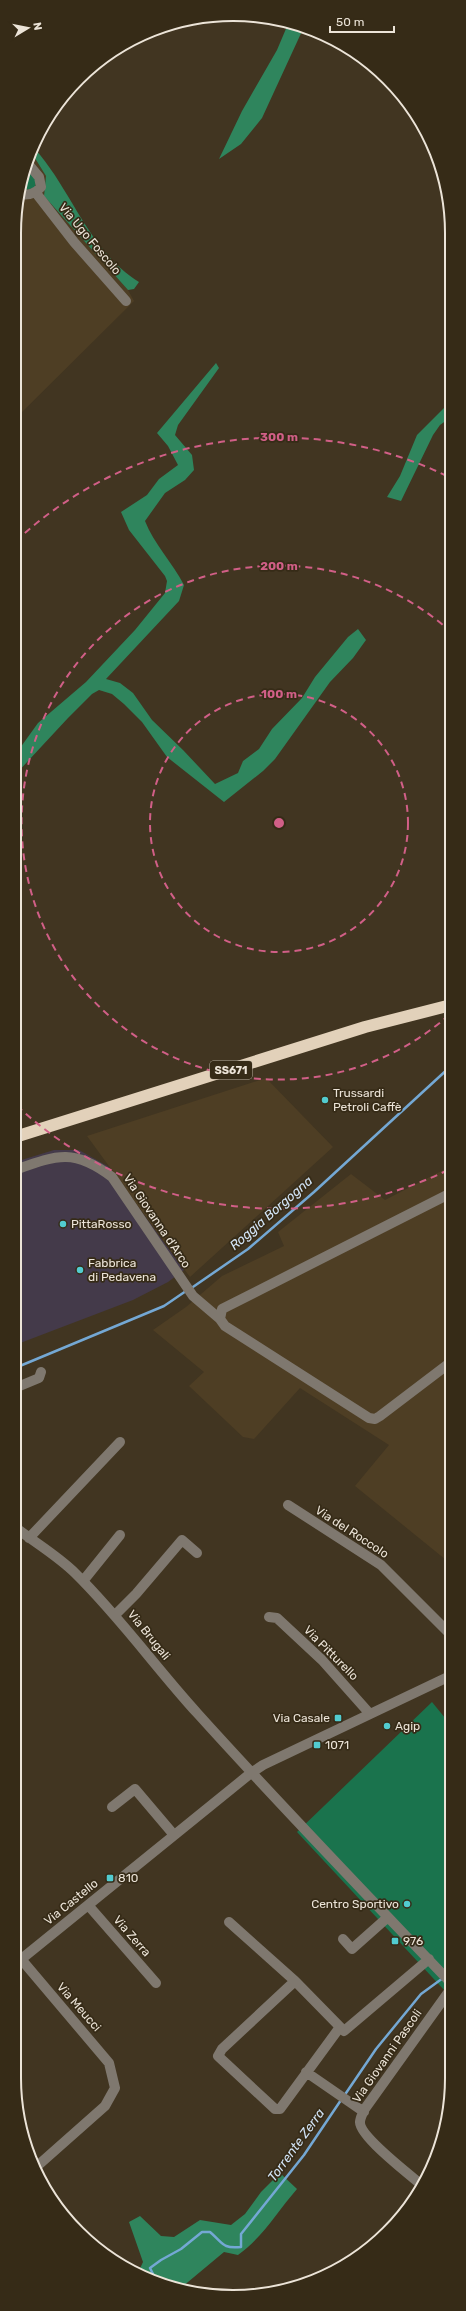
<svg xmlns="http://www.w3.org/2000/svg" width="466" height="2311" font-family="Rubik,sans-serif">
  <rect width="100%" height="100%" fill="#413521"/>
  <path fill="#443a4a" d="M54,1150H79L109,1167L184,1270L168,1282L133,1300L15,1345V1162Z"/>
  <path fill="#4e3e24" d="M33,155L46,176L44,196L128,290L134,301L16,418V205Z
    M266,1078L333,1147L190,1277L87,1136Z
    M451,1166V1564L355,1486L389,1445L300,1388L254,1439L243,1437L189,1386L204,1372L153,1330L186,1307L222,1276L284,1246L278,1232L351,1174L385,1200Z"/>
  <path fill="#1a734d" d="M28,170L36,180L35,188L20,191Z
    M432,1702L450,1724V1976L445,1991L297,1832Z"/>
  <path fill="#2f855d" d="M288,24L303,29L262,118L241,144L219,159L242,111L277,50Z
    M35,149C73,192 88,250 139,282L134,289L128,290L44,196L46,176L33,155Z
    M216,363L219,368L178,425L175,435L192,455L194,470L185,480L165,493L145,521C154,544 172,562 184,585L179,601L106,679L120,683L133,693L152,720L183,750L215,784L238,773L243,761L259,749L272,729L302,698L315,677L348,637L358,629L366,640L353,658L330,682L275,759L263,771L224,802L167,757L142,722L124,704L112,694L99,690L92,694L68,718L15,775V755L38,723L86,682L135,630L165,593L167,581L165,576L129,530L121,512L147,495L159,479L178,465L168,446L157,433Z
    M451,401V417L440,425L433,435L401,501L387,497L400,476L417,435Z
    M280,2173L297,2189C277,2212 263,2237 238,2255L224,2252L182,2287L137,2275L143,2262L129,2222L140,2216L161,2236L174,2237L200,2220L231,2225L245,2214L261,2192Z"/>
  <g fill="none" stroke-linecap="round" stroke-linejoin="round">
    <path stroke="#74a8d4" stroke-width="2.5" d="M190,1289L248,1249L314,1192L451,1066
      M15,1368L164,1306L186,1291
      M446,1973L450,1965
      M344,2096L376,2049L421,1994L443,1978
      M156,2280L150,2268L161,2260L181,2249L202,2232H210C223,2243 222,2249 241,2247V2234L304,2155L341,2100"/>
    <path stroke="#7f786f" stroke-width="10" d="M36,193L74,242L126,301
      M19,194C29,196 35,194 41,187L39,177L29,165
      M15,1170C57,1155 74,1148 112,1177L193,1296L220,1319
      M451,1362L380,1416L375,1419L369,1418L225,1326L220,1319L222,1309L451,1193
      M15,1388L39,1378L41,1372
      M288,1505L381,1565L450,1634
      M15,1527C34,1542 58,1556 75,1573C120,1617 156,1668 198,1714C280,1805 365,1893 450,1982
      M29,1538L120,1442
      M83,1581L120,1535
      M115,1615L136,1594L182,1540L197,1553
      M269,1617L277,1618L322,1660L370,1714
      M112,1807L135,1789L174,1835
      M88,1905L156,1983
      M229,1922L295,1981L344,2031L429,1959
      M343,1939L352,1949L388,1917
      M21,1959L109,2063L115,2088L105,2106L35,2168
      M14,1965L251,1773L263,1765L450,1676
      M295,1981L222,2049L218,2056L275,2109H280L340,2027
      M306,2072L364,2112
      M423,2186C411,2176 359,2136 360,2122C360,2118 363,2113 364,2110L450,1990"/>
    <path stroke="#e2d1ba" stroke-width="12" d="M15,1137L365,1027L451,1005"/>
  </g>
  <g fill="none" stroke="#d15f87" stroke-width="2" stroke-dasharray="7 5">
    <circle cx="279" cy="823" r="129"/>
    <path d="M449 1015A257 257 0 1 1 451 632"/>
    <path d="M448 1170A386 386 0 0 1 16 1105M16 541A386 386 0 0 1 451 478"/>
  </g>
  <g fill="#52ccd0" stroke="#362b17" stroke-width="1.5">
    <circle cx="325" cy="1100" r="4"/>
    <circle cx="63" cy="1224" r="4"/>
    <circle cx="80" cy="1270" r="4"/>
    <rect x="334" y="1714" width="8" height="8" rx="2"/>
    <circle cx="387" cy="1726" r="4"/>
    <rect x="313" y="1741" width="8" height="8" rx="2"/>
    <rect x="106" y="1874" width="8" height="8" rx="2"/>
    <circle cx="407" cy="1904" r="4"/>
    <rect x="391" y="1937" width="8" height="8" rx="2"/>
  </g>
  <g text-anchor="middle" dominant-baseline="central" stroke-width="3.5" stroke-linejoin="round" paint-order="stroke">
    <rect fill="#362b17" stroke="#b5ac9e" stroke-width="1" x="210" y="1061" width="42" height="18" rx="3"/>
    <g font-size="11" font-weight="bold" fill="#ece4d8">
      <text x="231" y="1070">SS671</text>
    </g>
    <g font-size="12" fill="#ece4d8" stroke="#362b17">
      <text transform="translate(90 239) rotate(50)">Via Ugo Foscolo</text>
      <text transform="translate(157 1221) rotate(56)">Via Giovanna d'Arco</text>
      <text transform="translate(352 1532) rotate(33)">Via del Roccolo</text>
      <text transform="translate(149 1635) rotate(51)">Via Brugali</text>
      <text transform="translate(331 1653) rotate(45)">Via Pitturello</text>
      <text transform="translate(71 1902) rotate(-39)">Via Castello</text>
      <text transform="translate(132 1936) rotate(49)">Via Zerra</text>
      <text transform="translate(79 2007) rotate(49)">Via Meucci</text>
      <text transform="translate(387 2056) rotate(-55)">Via Giovanni Pascoli</text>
    </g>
    <g font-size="12" fill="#ece4d8" stroke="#362b17" text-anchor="start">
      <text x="333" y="1093">Trussardi<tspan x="333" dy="14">Petroli Caffè</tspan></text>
      <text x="71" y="1224">PittaRosso</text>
      <text x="88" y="1263">Fabbrica<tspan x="88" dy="14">di Pedavena</tspan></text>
      <text x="330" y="1718" text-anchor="end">Via Casale</text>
      <text x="395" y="1726">Agip</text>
      <text x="325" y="1745">1071</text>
      <text x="118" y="1878">810</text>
      <text x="399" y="1904" text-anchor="end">Centro Sportivo</text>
      <text x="403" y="1941">976</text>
    </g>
    <g font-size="13" font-style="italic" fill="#d2e4f6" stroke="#362b17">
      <text transform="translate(271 1213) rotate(-41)">Roggia Borgogna</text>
      <text transform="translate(296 2145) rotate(-54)">Torrente Zerra</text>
    </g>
  </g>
  <path d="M0 0H466V2311H0ZM233 21H233A212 212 0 0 1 445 233V2078A212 212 0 0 1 233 2290H233A212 212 0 0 1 21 2078V233A212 212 0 0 1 233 21Z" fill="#362b17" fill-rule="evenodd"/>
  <path fill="none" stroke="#ece4d8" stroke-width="2" d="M233 21H233A212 212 0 0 1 445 233V2078A212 212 0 0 1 233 2290H233A212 212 0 0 1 21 2078V233A212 212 0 0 1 233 21Z"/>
  <circle cx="279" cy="823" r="6" fill="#d15f87" stroke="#362b17" stroke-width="2"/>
  <g font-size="12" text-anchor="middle" font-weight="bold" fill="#d15f87" stroke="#362b17" stroke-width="3.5" stroke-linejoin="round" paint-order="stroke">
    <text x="279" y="441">300 m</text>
    <text x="279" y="570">200 m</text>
    <text x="279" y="698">100 m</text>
  </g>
  <g transform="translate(28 28) rotate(80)" stroke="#362b17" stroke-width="3" paint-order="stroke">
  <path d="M0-3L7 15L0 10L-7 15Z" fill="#ece4d8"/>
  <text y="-6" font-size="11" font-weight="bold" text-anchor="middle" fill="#ece4d8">N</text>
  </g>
  <path d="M330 26v6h64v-6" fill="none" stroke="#ece4d8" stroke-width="2"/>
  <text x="336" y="26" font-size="12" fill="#ece4d8" stroke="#362b17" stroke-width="3" paint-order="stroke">50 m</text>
</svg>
